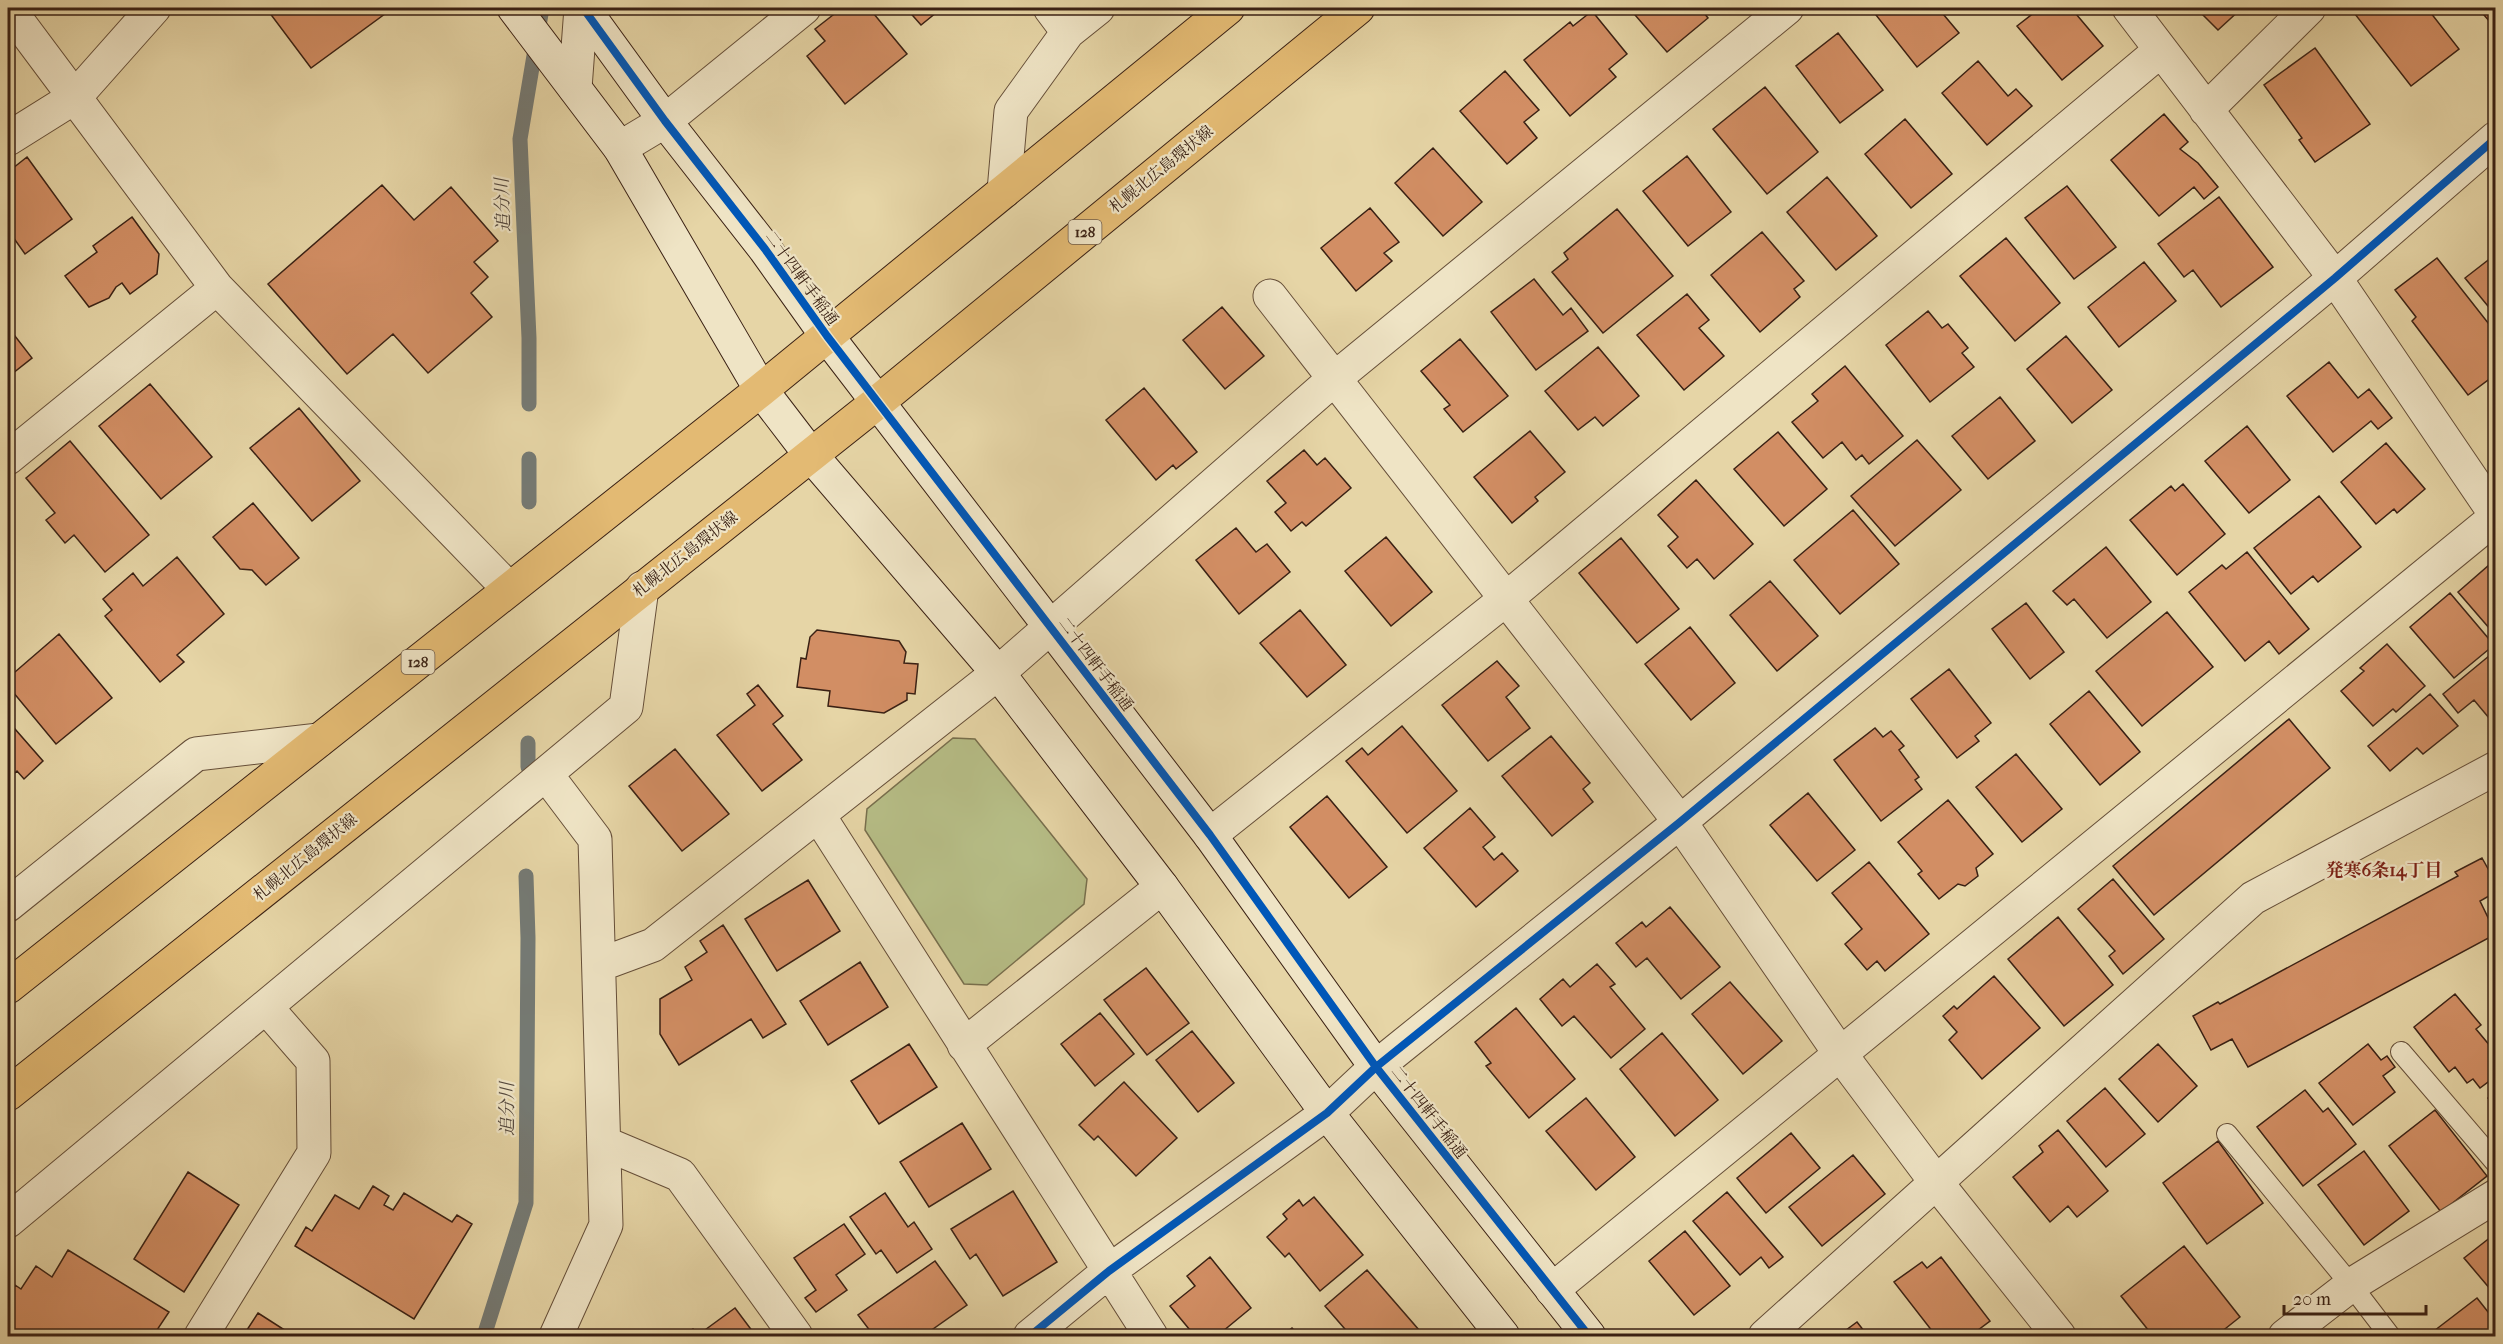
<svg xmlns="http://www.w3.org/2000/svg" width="2503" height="1344" font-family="'IM FELL French Canon','Noto Serif JP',serif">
  <rect width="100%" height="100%" fill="#e6d5a6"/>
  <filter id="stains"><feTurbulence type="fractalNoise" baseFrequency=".00333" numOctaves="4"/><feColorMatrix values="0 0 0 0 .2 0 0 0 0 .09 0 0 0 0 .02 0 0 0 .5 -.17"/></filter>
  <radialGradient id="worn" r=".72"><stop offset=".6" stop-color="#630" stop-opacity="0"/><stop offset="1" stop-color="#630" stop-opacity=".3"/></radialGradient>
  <path fill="#b6bd86" stroke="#786f4d" stroke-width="1.5" d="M953,738L975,739L1087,879L1084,904L987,985L964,984L865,830L867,809Z"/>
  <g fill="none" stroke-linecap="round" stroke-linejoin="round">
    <path stroke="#757a74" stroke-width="15" d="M529,404V338L520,139L542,8
      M529,502V459
      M528,767V743
      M484,1336L526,1203L528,938L526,876"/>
  </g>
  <path fill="#d28e64" stroke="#3a2114" stroke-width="1.5" d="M266,8H393L311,68Z
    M842,8H869L907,54L845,104L807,56L825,41L815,29Z
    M906,8H942L921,25Z
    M1629,8H1700L1708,18L1667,52Z
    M1875,8H1938L1959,33L1917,67L1872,10Z
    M2040,8H2071L2103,46L2062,80L2017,26Z
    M2196,8H2242L2218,30Z
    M2354,8H2427L2459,49L2411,86L2351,9Z
    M2478,8H2496V29Z
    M1592,11L1627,54L1609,69L1616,77L1570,116L1524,60L1570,22L1573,26Z
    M1838,33L1883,90L1840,123L1796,66Z
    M2315,48L2370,124L2315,162L2299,140L2302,138L2264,85Z
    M1978,61L2008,96L2016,89L2032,106L1987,145L1942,93Z
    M1505,71L1539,110L1524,122L1537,138L1507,164L1460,111Z
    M1765,87L1818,152L1767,194L1713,129Z
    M2164,114L2188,142L2180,149L2198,163L2218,187L2204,199L2194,187L2159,216L2111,160Z
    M1905,119L1952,174L1911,208L1865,154Z
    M1433,148L1482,202L1443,236L1395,183Z
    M1687,156L1731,212L1688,246L1643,191Z
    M27,157L72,219L25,254L8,230V172Z
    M1827,177L1877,236L1836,270L1787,212Z
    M382,185L414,220L451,187L498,241L474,262L488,277L471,293L492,317L428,373L393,334L347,374L268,284Z
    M2067,186L2116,247L2074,279L2025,218Z
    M2219,197L2273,267L2221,307L2193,270L2184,277L2158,244Z
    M1370,208L1399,242L1384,253L1392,261L1356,291L1321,248Z
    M1617,209L1673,276L1603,333L1552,272L1568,259L1564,253Z
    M132,217L159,254L157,274L130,294L122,283L116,287L109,298L89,307L65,276L97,252L93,246Z
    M1762,232L1804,281L1794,289L1800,297L1760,332L1711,275Z
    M2006,238L2060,303L2015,341L1960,276Z
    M2496,254V316L2465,278Z
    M2437,258L2496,333V374L2468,395L2412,321L2416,317L2395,290Z
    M2144,262L2176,301L2119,347L2088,307Z
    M1534,279L1563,315L1571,308L1588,331L1536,370L1491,312Z
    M1687,294L1709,320L1699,328L1724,356L1684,390L1637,335Z
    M1222,307L1264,356L1225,389L1183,340Z
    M1928,311L1942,328L1948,324L1968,348L1962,353L1974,367L1930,402L1886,345Z
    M8,327L32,358L8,377Z
    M2066,336L2112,390L2072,423L2027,369Z
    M1460,339L1508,396L1463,432L1444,409L1450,405L1421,371Z
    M1598,347L1639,396L1603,426L1595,417L1578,430L1545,391Z
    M2329,362L2358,398L2369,389L2392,418L2378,429L2371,421L2333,452L2287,396Z
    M1845,366L1903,436L1869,464L1862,455L1856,460L1842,442L1823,458L1792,422L1818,401L1812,394Z
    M150,384L212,457L161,499L99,426Z
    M1144,388L1197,452L1176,469L1173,465L1156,480L1106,420Z
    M2000,397L2035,441L1988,479L1952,436Z
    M299,408L360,481L312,521L250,448Z
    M2247,426L2290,480L2249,513L2205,461Z
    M1530,431L1565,472L1535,497L1538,501L1512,523L1474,477Z
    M1778,432L1827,489L1784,526L1734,469Z
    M1917,440L1961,490L1895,546L1851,496Z
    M70,441L149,535L105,572L74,535L65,543L46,520L55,513L26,478Z
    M2386,443L2425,489L2397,513L2394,509L2376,524L2341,482Z
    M1304,450L1317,465L1325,458L1351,488L1306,526L1302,522L1291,531L1275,512L1286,503L1267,481Z
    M1696,480L1753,544L1714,579L1697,559L1687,568L1668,546L1678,537L1658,515Z
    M2183,484L2225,534L2177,575L2130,520L2171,486L2175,491Z
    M2319,496L2361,547L2318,582L2313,576L2291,594L2254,548Z
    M253,503L299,558L266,585L252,570L240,569L213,537Z
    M1853,510L1899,564L1840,614L1794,560Z
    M1236,528L1256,552L1267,544L1290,572L1239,614L1196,560Z
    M1386,537L1432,592L1391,626L1345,571Z
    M1621,538L1679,609L1637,643L1579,573Z
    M2106,547L2151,602L2107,638L2074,599L2067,605L2053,591Z
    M2247,552L2309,629L2279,654L2269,641L2245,661L2189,592L2222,565L2226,569Z
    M177,557L224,614L177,655L184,662L160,682L105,616L112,610L103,599L133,573L143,586Z
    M2496,559V636L2458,592Z
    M1770,581L1818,636L1777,671L1730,615Z
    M2450,593L2494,645L2454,678L2410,627Z
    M2026,603L2064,652L2030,679L1992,629Z
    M1300,610L1346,665L1307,697L1260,643Z
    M2167,612L2213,667L2142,726L2096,671Z
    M1690,627L1735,683L1691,720L1645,664Z
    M817,630L899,641L906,652L904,663L918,664L915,694L907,693V700L884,713L828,706L830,691L797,687L801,658L806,659L810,637Z
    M59,634L112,698L56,744L8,686V678Z
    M2387,644L2425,686L2396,712L2393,709L2373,726L2341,691L2364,671L2360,668Z
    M2495,651L2496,724H2494L2474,700L2458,713L2443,694Z
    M1497,661L1519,686L1506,697L1530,728L1488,761L1442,705Z
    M1949,669L1991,723L1975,736L1979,741L1957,758L1911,699Z
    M758,685L783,716L773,724L802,760L762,791L717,735L755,705L747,694Z
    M2089,691L2140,752L2100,785L2050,724Z
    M2430,694L2458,726L2423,754L2417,748L2390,771L2368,746Z
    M2289,719L2330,768L2154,915L2113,866Z
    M8,721L43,761L24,779L17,771L8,779Z
    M1402,726L1457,791L1407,833L1346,761L1362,748L1368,755Z
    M1875,728L1883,737L1891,731L1904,746L1899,750L1919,777L1915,780L1922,789L1881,821L1834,760Z
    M1551,736L1590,783L1583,789L1593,802L1552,836L1502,776Z
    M675,749L729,814L682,851L629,786Z
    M2016,754L2062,809L2022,842L1976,787Z
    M1808,793L1855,850L1817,881L1770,825Z
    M1327,796L1387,867L1349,898L1290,827Z
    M1948,800L1993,854L1976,868L1978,876L1965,886L1958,884L1939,899L1918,874L1922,871L1898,842Z
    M1470,808L1495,837L1483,847L1494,860L1502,853L1518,871L1476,907L1424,848Z
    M2482,858L2496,883V892L2480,901L2496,934L2248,1067L2232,1039L2211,1050L2193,1016L2218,1002L2220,1004L2458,876L2455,872Z
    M1869,862L1929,934L1885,971L1877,961L1867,970L1845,944L1862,929L1832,893Z
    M2113,879L2164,939L2123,974L2109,956L2115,951L2078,909Z
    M808,880L840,931L777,971L745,919Z
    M1670,907L1720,967L1681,999L1647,958L1636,967L1616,943L1642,922L1646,927Z
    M2058,917L2113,985L2064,1026L2008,959Z
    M723,925L786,1024L763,1038L751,1019L679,1065L660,1034V999L692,980L685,967L707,952L700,941Z
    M860,962L888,1007L828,1045L800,1001Z
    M1597,964L1615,984L1610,987L1645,1029L1611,1058L1574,1016L1562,1026L1540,999L1563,979L1570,987Z
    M1146,968L1189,1023L1147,1055L1104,1000Z
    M1994,976L2040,1028L1982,1079L1949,1040L1957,1032L1943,1016L1954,1006L1957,1009Z
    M1730,982L1782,1041L1743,1074L1692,1014Z
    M2455,994L2481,1025L2476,1029L2496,1053V1076L2480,1088L2473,1079L2467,1083L2455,1067L2449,1072L2414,1027Z
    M1516,1008L1575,1079L1529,1118L1486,1066L1491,1063L1475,1042Z
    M1100,1013L1134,1054L1095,1086L1061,1044Z
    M1192,1031L1234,1083L1198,1112L1156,1060Z
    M1662,1033L1718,1100L1675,1136L1620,1069Z
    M909,1044L937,1087L879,1124L851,1081Z
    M2158,1044L2197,1086L2158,1122L2119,1079Z
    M2368,1044L2381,1060L2387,1056L2395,1067L2383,1076L2395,1092L2353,1125L2319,1083Z
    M1124,1082L1177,1138L1136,1176L1098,1136L1094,1140L1079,1125Z
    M2105,1088L2145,1134L2106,1167L2067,1121Z
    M2305,1090L2323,1112L2328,1108L2356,1144L2303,1186L2257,1127Z
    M2496,1091V1107L2488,1098Z
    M1586,1098L1635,1157L1596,1190L1546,1131Z
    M2435,1110L2487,1176L2441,1212L2389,1146Z
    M962,1123L991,1169L929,1207L900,1162Z
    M2058,1130L2108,1191L2077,1217L2068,1206L2050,1222L2013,1177L2043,1152L2039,1146Z
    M1791,1133L1820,1168L1766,1213L1737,1178Z
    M2218,1141L2263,1203L2207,1244L2163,1183Z
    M2364,1151L2409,1211L2364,1245L2318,1185Z
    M1853,1155L1885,1194L1822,1246L1789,1207Z
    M188,1172L239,1205L184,1292L134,1259Z
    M373,1186L389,1196L384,1205L393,1210L404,1193L452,1222L457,1215L472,1224L414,1319L295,1246L306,1227L312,1231L335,1195L359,1209Z
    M1013,1191L1057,1262L1003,1296L976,1254L970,1259L951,1229Z
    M1727,1192L1783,1257L1769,1268L1761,1257L1740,1275L1693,1221Z
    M885,1193L908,1227L914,1222L932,1249L897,1273L881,1250L876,1254L850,1217Z
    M1314,1197L1363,1255L1320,1291L1289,1253L1285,1257L1267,1237L1287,1219L1283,1214L1299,1200L1303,1206Z
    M844,1224L865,1254L836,1275L847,1290L816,1312L805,1298L816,1290L794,1258Z
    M1685,1231L1730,1286L1694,1315L1649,1261Z
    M2496,1233V1296L2464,1258Z
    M2184,1246L2240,1317L2216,1336H2153L2121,1296Z
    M68,1250L169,1312L153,1336H8V1297L15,1285L21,1289L36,1266L52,1277Z
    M1210,1257L1251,1308L1217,1336H1195L1170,1306L1195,1286L1187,1276Z
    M1941,1257L1990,1321L1970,1336H1936L1894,1282L1922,1262L1927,1268Z
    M935,1261L967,1305L923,1336H874L858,1315Z
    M1367,1270L1419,1330L1411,1336H1351L1325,1306Z
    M2477,1298L2496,1322V1336H2432L2430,1334Z
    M735,1308L756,1336H682L693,1329L698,1335Z
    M258,1313L294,1336H243Z
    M1857,1322L1868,1336H1838Z
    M1292,1328L1299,1336H1282Z"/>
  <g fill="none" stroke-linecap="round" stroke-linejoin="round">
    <g stroke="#654e38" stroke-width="22">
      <path id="lane" d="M2401,1052L2496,1163
        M2227,1134L2351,1285L2390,1336"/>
    </g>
    <g stroke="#654e38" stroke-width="35">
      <path id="street" d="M8,8L217,288L509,589
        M1050,8L1068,32
        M2129,8L2335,278L2496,515
        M575,88L581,8
        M2206,110L2309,8
        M8,139L75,97L154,8
        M620,148L665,121L804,8
        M1004,191L1011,111L1068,32L1098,8
        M1270,296L1680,822L1841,1055L1936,1182L2059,1336
        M8,458L217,288
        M546,774L595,839L606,1225L556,1336
        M819,816L1151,1336
        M1210,835L1506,599L2161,50
        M8,905L196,754L319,740
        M599,965L653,945L998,673L1334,379L1787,8
        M964,1045L1162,887
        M604,1143L680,1175L796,1336
        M8,1221L626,707L642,588
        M1552,1290L2496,517
        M201,1336L314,1153L313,1061L266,1007
        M1030,1336L1109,1271L1327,1113L1376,1067L1680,822L2335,278L2496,138
        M1765,1336L2253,898L2496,768
        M2285,1336L2351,1285L2496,1196"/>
    </g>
    <g stroke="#3a2114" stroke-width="35">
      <path id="secondary" d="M514,8L620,148L761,390L810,454L998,673L1162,887L1327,1113L1503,1336
        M583,8L665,121L765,249L827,336L1210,835L1376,1067L1589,1336"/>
    </g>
    <g stroke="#3a2114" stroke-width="35">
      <path id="primary" d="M8,987L761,390L1228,8
        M8,1094L879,401L1358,8"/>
    </g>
    <use href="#lane" stroke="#efe4c5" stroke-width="20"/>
    <use href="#street" stroke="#efe4c5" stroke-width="33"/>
    <use href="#secondary" stroke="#efe4c5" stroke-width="33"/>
    <use href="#primary" stroke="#e3ba73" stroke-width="33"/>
    <g stroke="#efe4c5" stroke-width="11">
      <path id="cycleway" d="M583,8L665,121L765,249L827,336L1210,835L1376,1067L1589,1336
        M1030,1336L1109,1271L1327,1113L1376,1067L1680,822L2335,278L2496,138"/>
    </g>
    <use href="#cycleway" stroke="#0057b8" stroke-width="8"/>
  </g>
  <g text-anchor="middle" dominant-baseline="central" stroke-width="4.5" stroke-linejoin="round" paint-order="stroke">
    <g fill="#efe4c5" stroke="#705c49" stroke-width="1.5">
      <rect x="1068.5" y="220" width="33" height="24" rx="4.5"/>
      <rect x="401.5" y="650" width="33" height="24" rx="4.5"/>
    </g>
    <g font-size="15" font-weight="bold" fill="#3a2114">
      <text x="1085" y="232">128</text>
      <text x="418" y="662">128</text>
    </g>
    <g font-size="16" fill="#3a2114" stroke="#efe4c5">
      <text transform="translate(1161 169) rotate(-39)">札幌北広島環状線</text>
      <text transform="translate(802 278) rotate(54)">二十四軒手稲通</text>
      <text transform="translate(685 554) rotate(-38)">札幌北広島環状線</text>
      <text transform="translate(1096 664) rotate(53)">二十四軒手稲通</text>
      <text transform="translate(305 857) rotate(-39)">札幌北広島環状線</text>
      <text transform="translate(1429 1112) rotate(52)">二十四軒手稲通</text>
    </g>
    <g font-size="18" font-style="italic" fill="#52463c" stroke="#efe4c5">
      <text transform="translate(503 205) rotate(-92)">追分川</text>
      <text transform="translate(507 1109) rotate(-90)">追分川</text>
    </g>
    <g font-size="18" font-weight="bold" fill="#7a1f14" stroke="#efe4c5">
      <text x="2384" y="870">発寒6条14丁目</text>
    </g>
  </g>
  <rect width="2503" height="1344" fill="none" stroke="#e6d5a6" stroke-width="30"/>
  <rect x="9" y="9" width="2485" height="1326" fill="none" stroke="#3a2114" stroke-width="3"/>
  <rect x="15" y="15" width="2473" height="1314" fill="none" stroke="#3a2114" stroke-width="1.5"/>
  <path d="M2284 1305v9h142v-9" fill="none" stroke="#3a2114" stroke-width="3"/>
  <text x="2293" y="1305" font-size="18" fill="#3a2114" stroke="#efe4c5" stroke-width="4.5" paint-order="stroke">20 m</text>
  <rect width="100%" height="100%" filter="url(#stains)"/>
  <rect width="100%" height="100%" fill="url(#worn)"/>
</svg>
